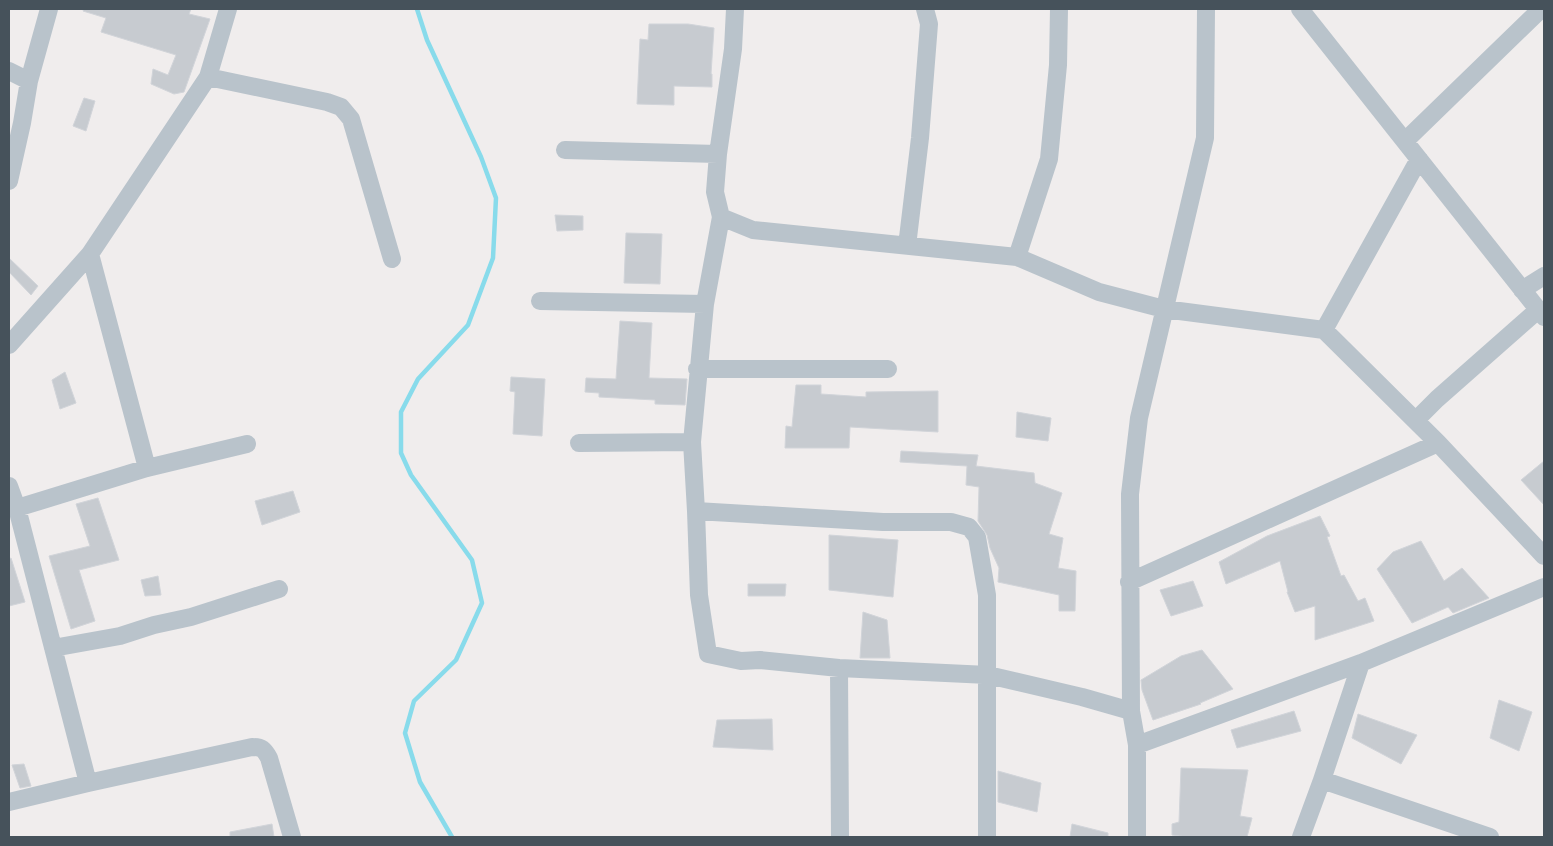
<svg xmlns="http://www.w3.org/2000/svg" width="1553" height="846" font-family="Cabin,sans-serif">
  <rect width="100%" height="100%" fill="#f0eded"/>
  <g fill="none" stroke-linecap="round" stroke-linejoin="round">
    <path stroke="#88dbeb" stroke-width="4.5" d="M417,9L427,40L481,157L496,198L493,258L468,325L418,379L401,412V453L411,475L472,560L482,603L456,660L414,701L405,733L420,782L452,837"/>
  </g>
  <path fill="#c7cbd0" stroke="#d1d4d9" d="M84,9H191L189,14L210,19L184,92L174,94L151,84L153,69L168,75L176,55L101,32L106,18L83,11Z
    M649,24H688L714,28L711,74H712V87L674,86V105L637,104L640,39L648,40Z
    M84,98L95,101L86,131L73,126Z
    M555,215L583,216V230L557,231Z
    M626,233L662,234L660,284L624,283Z
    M9,258L38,286L31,295L9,272Z
    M620,321L652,323L649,378L687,379L685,405L655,404V400L599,397V393L585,392L586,378L616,379Z
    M65,372L76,403L60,409L52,380Z
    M511,377L545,379L542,436L513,434L515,392L510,391Z
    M796,385H821V394L866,397V392L938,391V432L850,427L849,448H785L786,426L792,427Z
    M1017,412L1051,418L1048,441L1016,437Z
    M901,451L978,455L976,466L1034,473L1035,483L1062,493L1049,534L1063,538L1058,568L1076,571L1075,611H1059V595L998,582L999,568L990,548L987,535L978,521L979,487L966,485L967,466L900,462Z
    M1544,461V505L1521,480Z
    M293,491L300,512L262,525L255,501Z
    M98,498L119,560L79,570L95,621L71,629L49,556L90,546L76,504Z
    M1320,516L1330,536L1327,537L1341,576L1344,575L1358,601L1365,598L1374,621L1315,640V606L1295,612L1287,592H1288L1280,561L1226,584L1219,562L1267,536Z
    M829,535L898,540L893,597L829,590Z
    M1421,541L1444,581L1462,568L1489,598L1453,613L1448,607L1412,623L1377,569L1393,552Z
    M11,558L25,602L9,606V559Z
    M158,576L161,595L145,596L141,580Z
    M1193,581L1203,606L1171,616L1160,590Z
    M748,584H786L785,596H748Z
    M863,612L887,620L890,658H860Z
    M1202,650L1233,689L1200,703L1201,704L1153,720L1142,690L1141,680L1181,656Z
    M1499,700L1532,712L1519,751L1490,738Z
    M1294,711L1301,731L1237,748L1231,730Z
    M1358,714L1417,735L1401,764L1352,738Z
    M772,719L773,750L713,747L717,720Z
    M24,764L31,786L20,788L12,765Z
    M1181,768L1248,770L1240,816L1252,818L1247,837H1187L1172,835V824L1179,822Z
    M998,771L1041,783L1037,812L998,802Z
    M272,824L274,837H230V832Z
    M1072,824L1108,833V837H1070Z"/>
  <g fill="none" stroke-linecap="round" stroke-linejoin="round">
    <path stroke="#b9c3cb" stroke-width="18" d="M735,9L733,49L718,154L715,192L721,217L705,304L692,442L696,511L699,595L708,654L741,661L760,660L839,668L988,675L1082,697L1131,711
      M1300,9L1544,317
      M9,71L29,81
      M208,77L327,102L341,107L351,119L392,259
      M1405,141L1541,9
      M565,150L718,154
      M9,181L22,123L29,81L49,9
      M721,217L753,230L1017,257L1099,292L1164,309L1324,330L1438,443
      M907,246L920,138L929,24L925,9
      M90,254L147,468
      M1017,257L1049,159L1058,65L1059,9
      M1522,290L1544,276
      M540,301L705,304
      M1324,330L1419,159
      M9,345L90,254L208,77L228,9
      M697,369H888
      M1416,420L1437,399L1538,310
      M579,443L692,442
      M9,486L17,508L88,783
      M17,508L147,468L247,444
      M696,511L883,522H951L969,527L977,537L987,595V837
      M1129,582L1438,443L1544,556
      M53,648L120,636L154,625L191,617L279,589
      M839,668L840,837
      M1137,745L1361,663L1544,587
      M1322,780L1490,837
      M9,802L88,783L252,747C262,747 264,749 269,758L292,837
      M1137,837V745L1131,711L1130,494L1139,418L1205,138L1206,9
      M1301,837L1322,780L1361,663"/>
  </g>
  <rect width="1553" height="846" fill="none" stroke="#46525b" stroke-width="20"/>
</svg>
